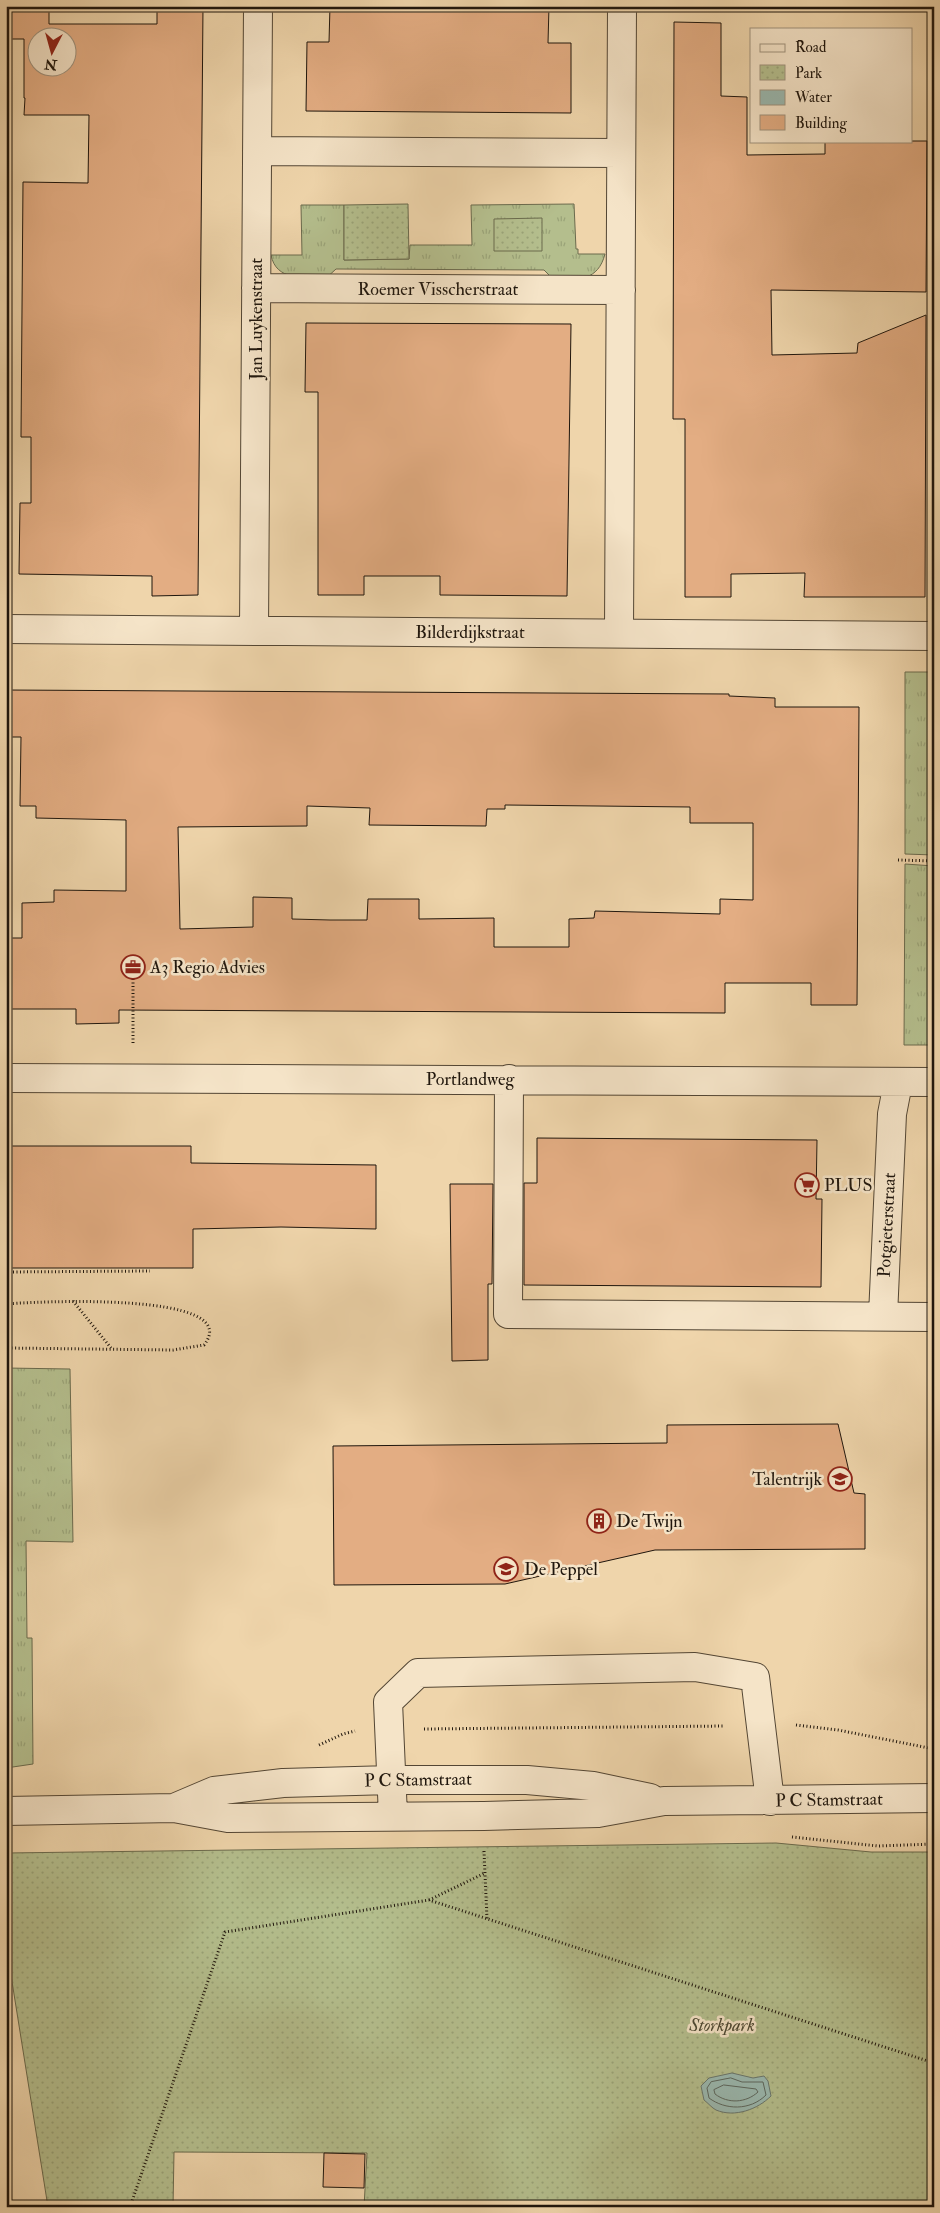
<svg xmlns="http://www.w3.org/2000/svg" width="940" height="2213" font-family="'IM FELL Double Pica',serif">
  <defs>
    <pattern id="grass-tufts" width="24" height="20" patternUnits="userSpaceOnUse" patternTransform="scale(1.25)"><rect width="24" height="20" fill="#b4be8d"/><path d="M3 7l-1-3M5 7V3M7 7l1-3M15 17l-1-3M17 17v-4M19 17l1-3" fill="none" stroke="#9aa378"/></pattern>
    <pattern id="park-dots" width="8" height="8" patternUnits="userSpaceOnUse" patternTransform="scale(1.25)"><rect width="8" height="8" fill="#b4be8d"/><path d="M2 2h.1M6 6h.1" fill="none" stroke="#9aa378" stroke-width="1.8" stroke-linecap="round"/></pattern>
  </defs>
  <rect width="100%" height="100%" fill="#efd5ab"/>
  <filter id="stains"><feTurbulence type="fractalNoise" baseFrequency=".004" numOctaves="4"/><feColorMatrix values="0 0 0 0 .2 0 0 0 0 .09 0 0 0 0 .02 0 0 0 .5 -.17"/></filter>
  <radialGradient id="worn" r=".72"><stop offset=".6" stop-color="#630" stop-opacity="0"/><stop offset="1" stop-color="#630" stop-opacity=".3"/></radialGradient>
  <path fill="url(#grass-tufts)" stroke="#6a6a4d" d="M574,204L576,249H578V254H605C598,281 579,279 556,282L544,270L336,269L324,280C303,277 276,281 271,255H302L301,205H344V260L409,259L410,245H472L471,205Z
    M905,672H934V855L905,854Z
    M905,864L934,866V1045H904Z
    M6,1368L70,1369L73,1542L26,1541L27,1638H32L33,1764L6,1768V1692H11L10,1419H6Z"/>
  <path fill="url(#park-dots)" stroke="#6a6a4d" d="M408,204L409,259L344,260V205Z
    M542,218V251H494V219Z
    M776,1843L871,1852H934V2207H364L367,2153L174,2152L173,2207H48L6,1944V1853Z"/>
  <path fill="#9ab8af" stroke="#69776e" d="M6,1419H10L11,1692H6Z
    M732,2073L753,2078L764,2076L768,2081L771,2096C758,2109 735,2118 716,2110C712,2108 708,2103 704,2100L701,2086L709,2078Z"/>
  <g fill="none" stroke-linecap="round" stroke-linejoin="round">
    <path stroke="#5c675e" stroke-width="1" d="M731,2078L742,2082H763L766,2095C750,2111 725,2110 709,2098L707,2088L711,2082Z
      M724,2085L756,2089L758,2092C746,2103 728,2104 715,2094L714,2090Z"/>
  </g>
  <path fill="#e3ad83" stroke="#1f160d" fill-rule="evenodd" d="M6,6H49V24H157V6H203L198,595L152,596V576L19,574L20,503H31V437H21L23,182L88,183L89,115H24L25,98H24V39H6ZM38,38H68V68H38Z
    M330,6H549L548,43H571V113L306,111L307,42H329Z
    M674,22L721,23V96L747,97V155L825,154V141H927L926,292L771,290L772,355L857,353L858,343L926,315L925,597H804L805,573L731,574V597H685V419H673Z
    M306,323L571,324L567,596L440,595V576H364V595H318V392H305Z
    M6,690L729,694V696L775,698V707H859L857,1005H811V983H725V1013L119,1010V1023L76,1024V1009H6V938H22V903L54,902V890L126,891V820L36,818V806H20L21,737H6ZM505,805L690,807V823H753V900L720,899V914L595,911L594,918L569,919V947H494V918L419,919V899H368L367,920H330L292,919V898L253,897V927L180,929L178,827L307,826V806L370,808L369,825L486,826L487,809H505Z
    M537,1138L817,1140L816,1199H822L821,1287L524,1285V1183H537Z
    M6,1146H191V1163L376,1165V1229L281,1227L193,1229V1268H6Z
    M450,1184H493L492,1284H488V1360L452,1361Z
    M838,1424L854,1493L865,1494V1549L655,1550L505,1584L334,1585L333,1446L667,1443V1425Z
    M324,2153L365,2154L364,2188L323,2187Z"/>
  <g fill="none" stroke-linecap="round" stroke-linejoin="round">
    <g stroke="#534634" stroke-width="30">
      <path id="minor" d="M257,151L621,153
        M256,288L621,290
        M6,629L934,636
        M254,631L258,6
        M619,633L622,6
        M6,1078L934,1082
        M509,1079L508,1314L934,1317
        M883,1316L892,1114L898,1083
        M174,1808L214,1791L283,1783L391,1780H527L593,1786L650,1798
        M6,1811L174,1808L228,1818L484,1816L598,1813L664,1801L934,1798
        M393,1816L388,1702L418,1673L695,1667L755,1677L770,1801"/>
    </g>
    <path stroke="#1f160d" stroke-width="3" stroke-dasharray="1 2.5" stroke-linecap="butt" d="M898,860L934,861
      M133,1043V974
      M6,1272L150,1271
      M73,1301L111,1348
      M6,1304C28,1302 247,1290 204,1345L173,1350L6,1348
      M796,1725L838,1730L934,1749
      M424,1729L725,1726
      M319,1745L343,1734L355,1731
      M792,1837L878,1846L934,1844
      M484,1851L487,1919
      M429,1900L485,1873
      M130,2207L225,1932L429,1900L934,2063"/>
    <use href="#minor" stroke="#f5e4c8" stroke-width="28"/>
  </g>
  <defs>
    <g id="office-ring" transform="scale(1.25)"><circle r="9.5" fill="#f5e4c8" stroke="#8f2418" stroke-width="1.5"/><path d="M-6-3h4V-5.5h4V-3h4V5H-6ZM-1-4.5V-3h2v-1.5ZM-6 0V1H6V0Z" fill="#8f2418"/></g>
    <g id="supermarket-ring" transform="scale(1.25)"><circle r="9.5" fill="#f5e4c8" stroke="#8f2418" stroke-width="1.5"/><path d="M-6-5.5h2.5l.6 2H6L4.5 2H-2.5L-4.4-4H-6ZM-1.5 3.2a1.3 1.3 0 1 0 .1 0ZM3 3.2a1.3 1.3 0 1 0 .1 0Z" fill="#8f2418"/></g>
    <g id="school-ring" transform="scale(1.25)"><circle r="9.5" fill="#f5e4c8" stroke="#8f2418" stroke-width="1.5"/><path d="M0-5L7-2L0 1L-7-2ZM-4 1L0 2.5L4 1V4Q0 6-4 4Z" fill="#8f2418"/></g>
    <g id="building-ring" transform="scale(1.25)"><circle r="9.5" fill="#f5e4c8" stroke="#8f2418" stroke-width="1.5"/><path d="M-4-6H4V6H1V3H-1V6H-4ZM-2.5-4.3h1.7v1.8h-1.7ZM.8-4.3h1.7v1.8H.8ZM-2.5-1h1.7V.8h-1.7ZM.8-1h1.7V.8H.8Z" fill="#8f2418"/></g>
  </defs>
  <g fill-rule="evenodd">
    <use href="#office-ring" x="133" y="967"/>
    <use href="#supermarket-ring" x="807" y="1185"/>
    <use href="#school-ring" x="840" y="1479"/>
    <use href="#building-ring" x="599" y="1521"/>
    <use href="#school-ring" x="506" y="1569"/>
  </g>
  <g text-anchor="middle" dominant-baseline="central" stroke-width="5" stroke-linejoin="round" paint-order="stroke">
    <g font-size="18" fill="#1f160d" stroke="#f5e4c8">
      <text x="438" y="289">Roemer Visscherstraat</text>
      <text transform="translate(256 319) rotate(-90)">Jan Luykenstraat</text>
      <text x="470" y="632">Bilderdijkstraat</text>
      <text x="470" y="1079">Portlandweg</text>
      <text transform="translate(887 1225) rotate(-87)">Potgieterstraat</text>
      <text transform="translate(418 1780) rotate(-1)">P C Stamstraat</text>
      <text transform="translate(829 1800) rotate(-1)">P C Stamstraat</text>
    </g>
    <g font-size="18" fill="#1f160d" stroke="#f5e4c8" text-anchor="start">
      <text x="150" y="967">A3 Regio Advies</text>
      <text x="824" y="1185">PLUS</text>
      <text x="822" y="1479" text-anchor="end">Talentrijk</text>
      <text x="616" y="1521">De Twijn</text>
      <text x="524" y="1569">De Peppel</text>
    </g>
    <g font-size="18" font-style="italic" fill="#4c4833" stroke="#f5e4c8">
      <text x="722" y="2025">Storkpark</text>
    </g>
  </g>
  <rect width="940" height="2213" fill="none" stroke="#efd5ab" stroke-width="25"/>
  <rect x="8" y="8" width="925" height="2198" fill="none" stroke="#1f160d" stroke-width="2.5"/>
  <rect x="12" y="12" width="915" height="2188" fill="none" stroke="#1f160d"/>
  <rect x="750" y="28" width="162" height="115" fill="#f5e4c8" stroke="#9f927d"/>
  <rect x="760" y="44" width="25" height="8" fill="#f5e4c8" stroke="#9f927d"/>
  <text x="795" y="52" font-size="15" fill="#1f160d">Road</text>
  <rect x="760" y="65" width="25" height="15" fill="url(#park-dots)" stroke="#9f927d"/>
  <text x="795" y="78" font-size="15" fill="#1f160d">Park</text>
  <rect x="760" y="90" width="25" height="15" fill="#9ab8af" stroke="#9f927d"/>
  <text x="795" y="102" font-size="15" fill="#1f160d">Water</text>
  <rect x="760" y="115" width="25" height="15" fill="#e3ad83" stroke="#9f927d"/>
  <text x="795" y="128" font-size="15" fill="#1f160d">Building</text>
  <g transform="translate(52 52) rotate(186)"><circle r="24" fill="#f5e4c8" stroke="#9f927d"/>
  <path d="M0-4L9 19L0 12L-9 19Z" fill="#8f2418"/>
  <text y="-8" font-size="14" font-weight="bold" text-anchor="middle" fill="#1f160d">N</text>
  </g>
  <rect width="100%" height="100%" filter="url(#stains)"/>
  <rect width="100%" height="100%" fill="url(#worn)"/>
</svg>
